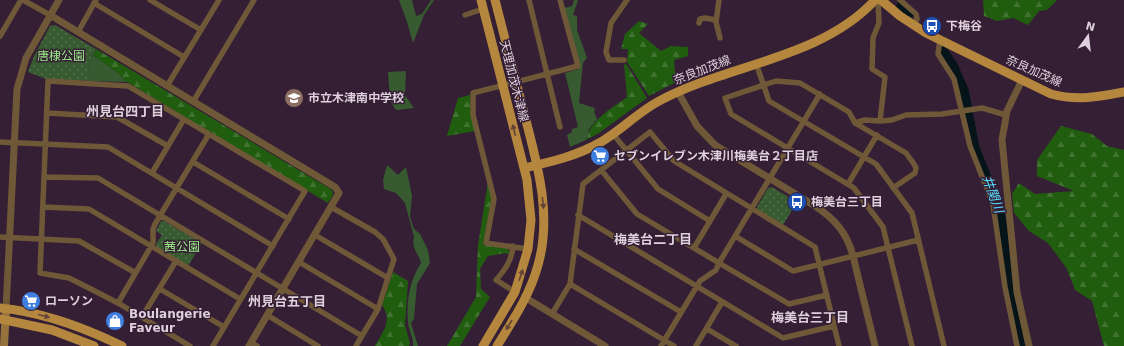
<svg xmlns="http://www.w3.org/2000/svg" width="1124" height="346" font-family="'DejaVu Sans','Noto Sans JP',sans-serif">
  <defs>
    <pattern id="forest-firs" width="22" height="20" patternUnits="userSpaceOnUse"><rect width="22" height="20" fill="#215d0f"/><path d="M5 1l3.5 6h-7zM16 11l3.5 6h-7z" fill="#417332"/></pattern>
    <pattern id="park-dots" width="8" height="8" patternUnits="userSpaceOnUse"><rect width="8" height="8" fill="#375a30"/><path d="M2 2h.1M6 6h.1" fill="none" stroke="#54714e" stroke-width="1.8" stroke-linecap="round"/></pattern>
  </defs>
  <rect width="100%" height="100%" fill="#341f34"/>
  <path fill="#375a30" d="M399,0H412L416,16L422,14L431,0H434L424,15L413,43L406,19Z
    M574,0H578L573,15L577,16V30L587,58L583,63L579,103L595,108L594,112L597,119L589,129L586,140L570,147L567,135L572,132V129L578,127L565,73L579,69L564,8L572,6Z
    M93,55C104,64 118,71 127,82L91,81L88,64Z
    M406,71L405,95L414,108L397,110L395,109L390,100L388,72Z
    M387,165L398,175L406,167L412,196L410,217L414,229L420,234L428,250L430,263L417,284L414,319L411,323L418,346H413C414,338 408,330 408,322C406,301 410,280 421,263C419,254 411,248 414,237L405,203L396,193L384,189L383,180Z"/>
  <path fill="url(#forest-firs)" d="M983,0H1057L1047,10L1039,11L1028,25L1013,18L997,21L984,16Z
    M639,21L648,24L639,33L661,51L671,46L688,47V56L674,60L676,82L649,96L627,62L628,49H621L625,34Z
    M96,49L332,190L333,195L328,203L127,82C118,71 104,64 93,55Z
    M624,64L627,65L647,98L599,133L586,140C591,119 611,109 627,97Z
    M470,95L471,114L475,131L447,136L458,98Z
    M1061,126L1092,134L1107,146L1124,150V346H1104L1092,301L1075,290L1067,269L1048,243L1029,231L1014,213L1012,194L1019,183L1035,194L1074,191L1037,176V160Z
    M488,182L492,200L483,245L508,248L510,255L506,253L488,256L480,269L481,289L490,297L460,346H447L476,297L478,245Z
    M393,272L408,281L405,325L410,343L409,346H375C383,331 393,321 382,305Z"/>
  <path fill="url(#park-dots)" d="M55,25L96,49L88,64L91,81L46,79L28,72L34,56L50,26Z
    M772,187L797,202L783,225L758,210L757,207L768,188Z
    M161,221H164L202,243L188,266L157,247L156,244L162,235L156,231Z"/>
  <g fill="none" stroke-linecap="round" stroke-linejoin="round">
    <path stroke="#041419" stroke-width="9" d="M901,6L910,13
      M942,49L953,65L964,90L975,148L1000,209L1012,295L1021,346"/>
    <path stroke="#6f5837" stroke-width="5.5" d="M23,0L50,15
      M150,0L201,30
      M529,0L560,127
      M719,0L716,22L720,38
      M878,0L879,23L873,38L872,69L885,77L880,121L892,120L906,115L942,114L982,108L1006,115
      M900,0L916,14L917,19L914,25
      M94,3L184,57
      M465,15L483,9
      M699,23L700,19L705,18L716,20
      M78,32L96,0
      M0,36L21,0
      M940,40L938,54L954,79L970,146L993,204L1005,287L1017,346
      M624,60H609L606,52L611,23L627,0
      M756,63L769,101L876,164L912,213L944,346
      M167,86L219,0
      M820,94L719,263L789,304L827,295
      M193,102L254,0
      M47,113L117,117L168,146
      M855,123L865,120L880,121
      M613,134L658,189L710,221
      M0,142L108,147L273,246
      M193,162L289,219
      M601,170L637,214L719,263L716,270L700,281L661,346
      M152,173L184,119
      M44,177L98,178L362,336
      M848,184L877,135
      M893,188L915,173L916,168L914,164L906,153L855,123L849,112L800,83L776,81L725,98L731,114L854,188L883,227L912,346
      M43,207L89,209L240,299
      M331,207L375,232L383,239L394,259L378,309L356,346
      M578,215L783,338L834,326
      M315,235L388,278
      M735,236L793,271L918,240
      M0,237L79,241L134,272
      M513,246C512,260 505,270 496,280L515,292
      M694,248L726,194
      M528,249L486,243L494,199L473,115V93L578,66L560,0
      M574,249L681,312
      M299,262L378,309
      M570,284L674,346
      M160,289L224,327
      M118,303L153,243V229L155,224L209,134
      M552,314L570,284L583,184L650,132L674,161L815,247L839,346
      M267,315L318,346
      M142,317L176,261
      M707,329L736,346
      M251,343L257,346
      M190,346L118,303L87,287L69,278L40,273L48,81L128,86L305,191L213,346
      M696,346L722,302"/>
    <path stroke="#6f5837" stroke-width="7" d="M50,15L335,187L339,193L249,346
      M1022,80L1007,111L1002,140L1017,292L1029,346
      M678,92L697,126L715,145L815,206C835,219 847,233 853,256L875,346
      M526,298L605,346
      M6,309L17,89L26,58L59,0"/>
    <path stroke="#96723c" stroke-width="8" d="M4,346L6,309"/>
    <path stroke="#b5863e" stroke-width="9" d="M481,0L527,180L531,220L528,249L515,292L483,346
      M495,0C504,36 514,73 523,109C536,160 553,213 538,265C530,295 513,320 497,346
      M881,0L900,16L926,33L1051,94C1077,101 1098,97 1124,92
      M524,168C550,162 577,156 601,142C623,129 640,110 663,99C730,64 822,58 875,0
      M0,308C43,312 83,327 122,346
      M0,319L52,330L94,346"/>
  </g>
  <defs><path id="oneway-solid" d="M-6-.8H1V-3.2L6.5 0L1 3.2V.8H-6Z"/></defs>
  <g fill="#614338">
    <use href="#oneway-solid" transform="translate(514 130) rotate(-104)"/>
    <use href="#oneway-solid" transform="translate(543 203) rotate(83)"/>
    <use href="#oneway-solid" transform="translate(521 275) rotate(-71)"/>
    <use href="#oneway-solid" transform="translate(44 316) rotate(15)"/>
    <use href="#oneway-solid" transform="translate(509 325) rotate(121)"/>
  </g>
  <defs>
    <g id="bus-disc" transform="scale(1)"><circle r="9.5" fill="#1a4fb4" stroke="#341f34"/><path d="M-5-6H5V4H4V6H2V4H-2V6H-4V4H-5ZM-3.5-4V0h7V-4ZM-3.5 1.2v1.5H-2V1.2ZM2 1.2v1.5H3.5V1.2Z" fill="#fff"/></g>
    <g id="school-disc" transform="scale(1)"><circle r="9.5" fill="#8d6e63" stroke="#341f34"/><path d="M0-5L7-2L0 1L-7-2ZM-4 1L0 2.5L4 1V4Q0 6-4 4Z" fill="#fff"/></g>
    <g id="supermarket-disc" transform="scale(1)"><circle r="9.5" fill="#3f7fe0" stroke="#341f34"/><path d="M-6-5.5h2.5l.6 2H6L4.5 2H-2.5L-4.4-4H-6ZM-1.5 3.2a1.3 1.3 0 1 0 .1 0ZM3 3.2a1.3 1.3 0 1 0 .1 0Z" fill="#fff"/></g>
    <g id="shop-disc" transform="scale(1)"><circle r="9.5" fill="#3f7fe0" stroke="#341f34"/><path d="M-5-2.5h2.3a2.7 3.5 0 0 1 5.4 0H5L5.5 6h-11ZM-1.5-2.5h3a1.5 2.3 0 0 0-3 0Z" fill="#fff"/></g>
  </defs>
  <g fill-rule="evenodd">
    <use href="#bus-disc" x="932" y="26"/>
    <use href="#school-disc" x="294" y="98"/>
    <use href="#supermarket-disc" x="600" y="156"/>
    <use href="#bus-disc" x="797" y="202"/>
    <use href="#supermarket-disc" x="31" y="301"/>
    <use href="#shop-disc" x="115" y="321"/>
  </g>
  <g text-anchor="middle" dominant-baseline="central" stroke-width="3" stroke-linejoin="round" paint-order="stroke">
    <g font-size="12" font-weight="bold" fill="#dfd0de" stroke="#341f34" text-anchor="start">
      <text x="946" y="26">下梅谷</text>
      <text x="308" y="98">市立木津南中学校</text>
      <text x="614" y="156">セブンイレブン木津川梅美台２丁目店</text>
      <text x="811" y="202">梅美台三丁目</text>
      <text x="45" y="301">ローソン</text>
      <text x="129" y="314">Boulangerie<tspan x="129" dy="14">Faveur</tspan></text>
    </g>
    <g font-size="12" fill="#9bec89" stroke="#341f34">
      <text x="61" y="56">唐棣公園</text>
      <text x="182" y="247">茜公園</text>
    </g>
    <g font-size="12" fill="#dfd0de" stroke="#341f34">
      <text transform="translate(702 70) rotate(-21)">奈良加茂線</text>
      <text transform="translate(1034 71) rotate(24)">奈良加茂線</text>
      <text transform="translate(514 81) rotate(76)">天理加茂木津線</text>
    </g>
    <g font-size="13" font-weight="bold" fill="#dfd0de" stroke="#341f34">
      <text x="125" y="111">州見台四丁目</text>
      <text x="653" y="239">梅美台二丁目</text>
      <text x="287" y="301">州見台五丁目</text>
      <text x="810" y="317">梅美台三丁目</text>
    </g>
    <g font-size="13" font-style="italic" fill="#57defe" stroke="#341f34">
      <text transform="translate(993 194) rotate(70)">井関川</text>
    </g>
  </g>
  <g transform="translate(1088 36) rotate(15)" stroke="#341f34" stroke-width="3" paint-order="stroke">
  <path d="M0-3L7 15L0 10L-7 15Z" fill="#dfd0de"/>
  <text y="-6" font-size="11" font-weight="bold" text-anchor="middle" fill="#dfd0de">N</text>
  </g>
</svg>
